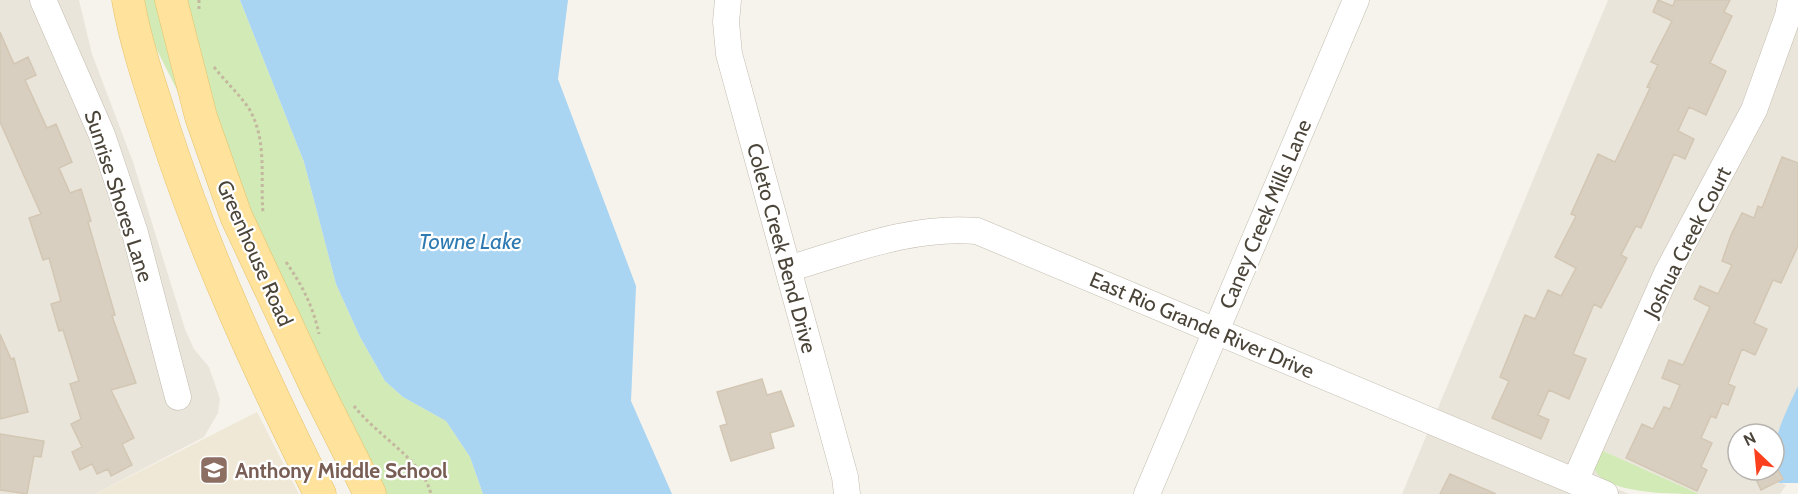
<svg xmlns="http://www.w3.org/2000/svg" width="1798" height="494" font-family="Cabin,sans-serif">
  <rect width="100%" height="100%" fill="#f6f3ec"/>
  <path fill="#eae5da" d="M0,0H79L92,54L133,162L185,329L194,349L209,367L220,399L218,413L204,437L95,494H0Z
    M1608,0H1798V386L1774,443V434H1738V470H1772L1779,482L1786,485L1780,494H1699L1601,450L1603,483L1629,494H1402Z"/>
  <path fill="#efe8d6" d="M257,412L299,494H95L188,447Z"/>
  <path fill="#d2eab5" d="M139,0H240L304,162L336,284L360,337L385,381L403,397L446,421L470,457L483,494H379L152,40Z
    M1601,450L1699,494C1672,494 1603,494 1594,468Z"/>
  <path fill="#a9d4f2" d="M240,0H568L558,79L636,286L631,401L672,494H483L470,457L446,421L403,397L385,381L360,337L336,284L304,162Z
    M1798,386V483H1779C1764,453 1784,416 1798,386Z"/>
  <path fill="#d8cfc1" stroke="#d3c7b4" stroke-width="1.5" d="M1658,0L1673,6L1675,0H1730L1724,12L1732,16L1710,63L1726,71L1706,115L1689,107L1678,131L1694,139L1685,159L1674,154L1641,228L1636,226L1621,255L1627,258L1601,308L1594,304L1573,354L1586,359L1569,399L1549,390L1538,415L1549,420L1541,439L1492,418L1509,381L1500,377L1525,315L1535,319L1548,290L1561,296L1576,268L1555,257L1576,216L1571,214L1598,154L1615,162L1650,88L1647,87L1658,65L1651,62L1672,21L1653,12Z
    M0,32L14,64L28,57L36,75L25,80L47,128L56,124L72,162L59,168L70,193L81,189L91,221L88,222L115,315L112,316L136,383L111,390L134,438L122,444L132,465L111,476L108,469L97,474L92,464L80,470L72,452L82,447L71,424L81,419L70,384L79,381L63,330L59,331L51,304L61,301L49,258L43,260L29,218L41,214L0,122Z
    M1782,157L1798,163V246L1781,283L1773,280L1754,323L1767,329L1755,355L1742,349L1728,384L1735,387L1728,405L1722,403L1716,418L1711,416L1701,438L1712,443L1701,467L1707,470L1697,491L1626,458L1642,424L1653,429L1664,407L1670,409L1680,385L1662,378L1669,360L1683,365L1710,307L1694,299L1700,286L1718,294L1732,265L1722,261L1731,235L1742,213L1754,218L1758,206L1762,208Z
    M0,334L11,359L14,358L28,412L0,419Z
    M762,379L767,395L781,391L794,426L770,433L774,448L731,461L720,426L727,424L717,392Z
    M0,434L44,441L41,457L34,456L27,494L0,490Z
    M1776,466L1783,479L1761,490L1755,477L1774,470Z
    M1450,474L1496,494H1440Z"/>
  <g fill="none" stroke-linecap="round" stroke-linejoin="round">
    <g stroke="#c2bbae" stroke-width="27">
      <path id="minor" d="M43,0L102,135L135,233L178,397
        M728,0L726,22L729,54L845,477L847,494
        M788,269C849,251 913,225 977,231L1605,494
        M1575,481L1667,273L1754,110L1788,16L1791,0
        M1147,494L1356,0"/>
    </g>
    <g stroke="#e6c16a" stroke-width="33">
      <path id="major" d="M128,0C136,45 151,88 165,131C206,257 261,375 320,494
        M171,0L201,117L236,216L317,389L370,494"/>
    </g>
    <path stroke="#c4b79f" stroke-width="3" stroke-dasharray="3 3" stroke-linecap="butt" d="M199,0V9
      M214,67C225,81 238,93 248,107C268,139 260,178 263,213
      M286,262C302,285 313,306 319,334
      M354,406C375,434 423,460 431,494"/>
    <use href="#minor" stroke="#fff" stroke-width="26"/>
    <use href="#major" stroke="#ffe39c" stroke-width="32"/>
  </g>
  <defs>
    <g id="school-square" transform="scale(1.5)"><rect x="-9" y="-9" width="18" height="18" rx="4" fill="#8d6e63" stroke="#fff"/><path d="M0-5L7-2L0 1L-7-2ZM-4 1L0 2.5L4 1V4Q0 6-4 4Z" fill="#fff"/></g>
  </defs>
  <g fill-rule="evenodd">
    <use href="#school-square" x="214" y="470"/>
  </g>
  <g text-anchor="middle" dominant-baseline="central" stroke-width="4.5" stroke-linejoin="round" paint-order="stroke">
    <g font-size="21" fill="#4b4439" stroke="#fff">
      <text transform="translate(119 196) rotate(72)">Sunrise Shores Lane</text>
      <text transform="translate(1265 214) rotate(-67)">Caney Creek Mills Lane</text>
      <text transform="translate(1687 242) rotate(-63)">Joshua Creek Court</text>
      <text transform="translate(782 248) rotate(75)">Coleto Creek Bend Drive</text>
      <text transform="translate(255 253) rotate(66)">Greenhouse Road</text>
      <text transform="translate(1202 325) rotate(23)">East Rio Grande River Drive</text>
    </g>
    <g font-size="21" font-weight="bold" fill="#785e54" stroke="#fff" text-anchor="start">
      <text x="235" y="470">Anthony Middle School</text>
    </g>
    <g font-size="22" font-style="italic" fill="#2e7ab2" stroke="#fff">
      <text x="470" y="241">Towne Lake</text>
    </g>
  </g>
  <g transform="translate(1756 452) rotate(334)"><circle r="28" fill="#ffffff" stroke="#b7b4b0" stroke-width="1.5"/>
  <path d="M0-4.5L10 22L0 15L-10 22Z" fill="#fc3f1d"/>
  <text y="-9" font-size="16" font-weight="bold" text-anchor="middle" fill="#4b4439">N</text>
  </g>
</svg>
